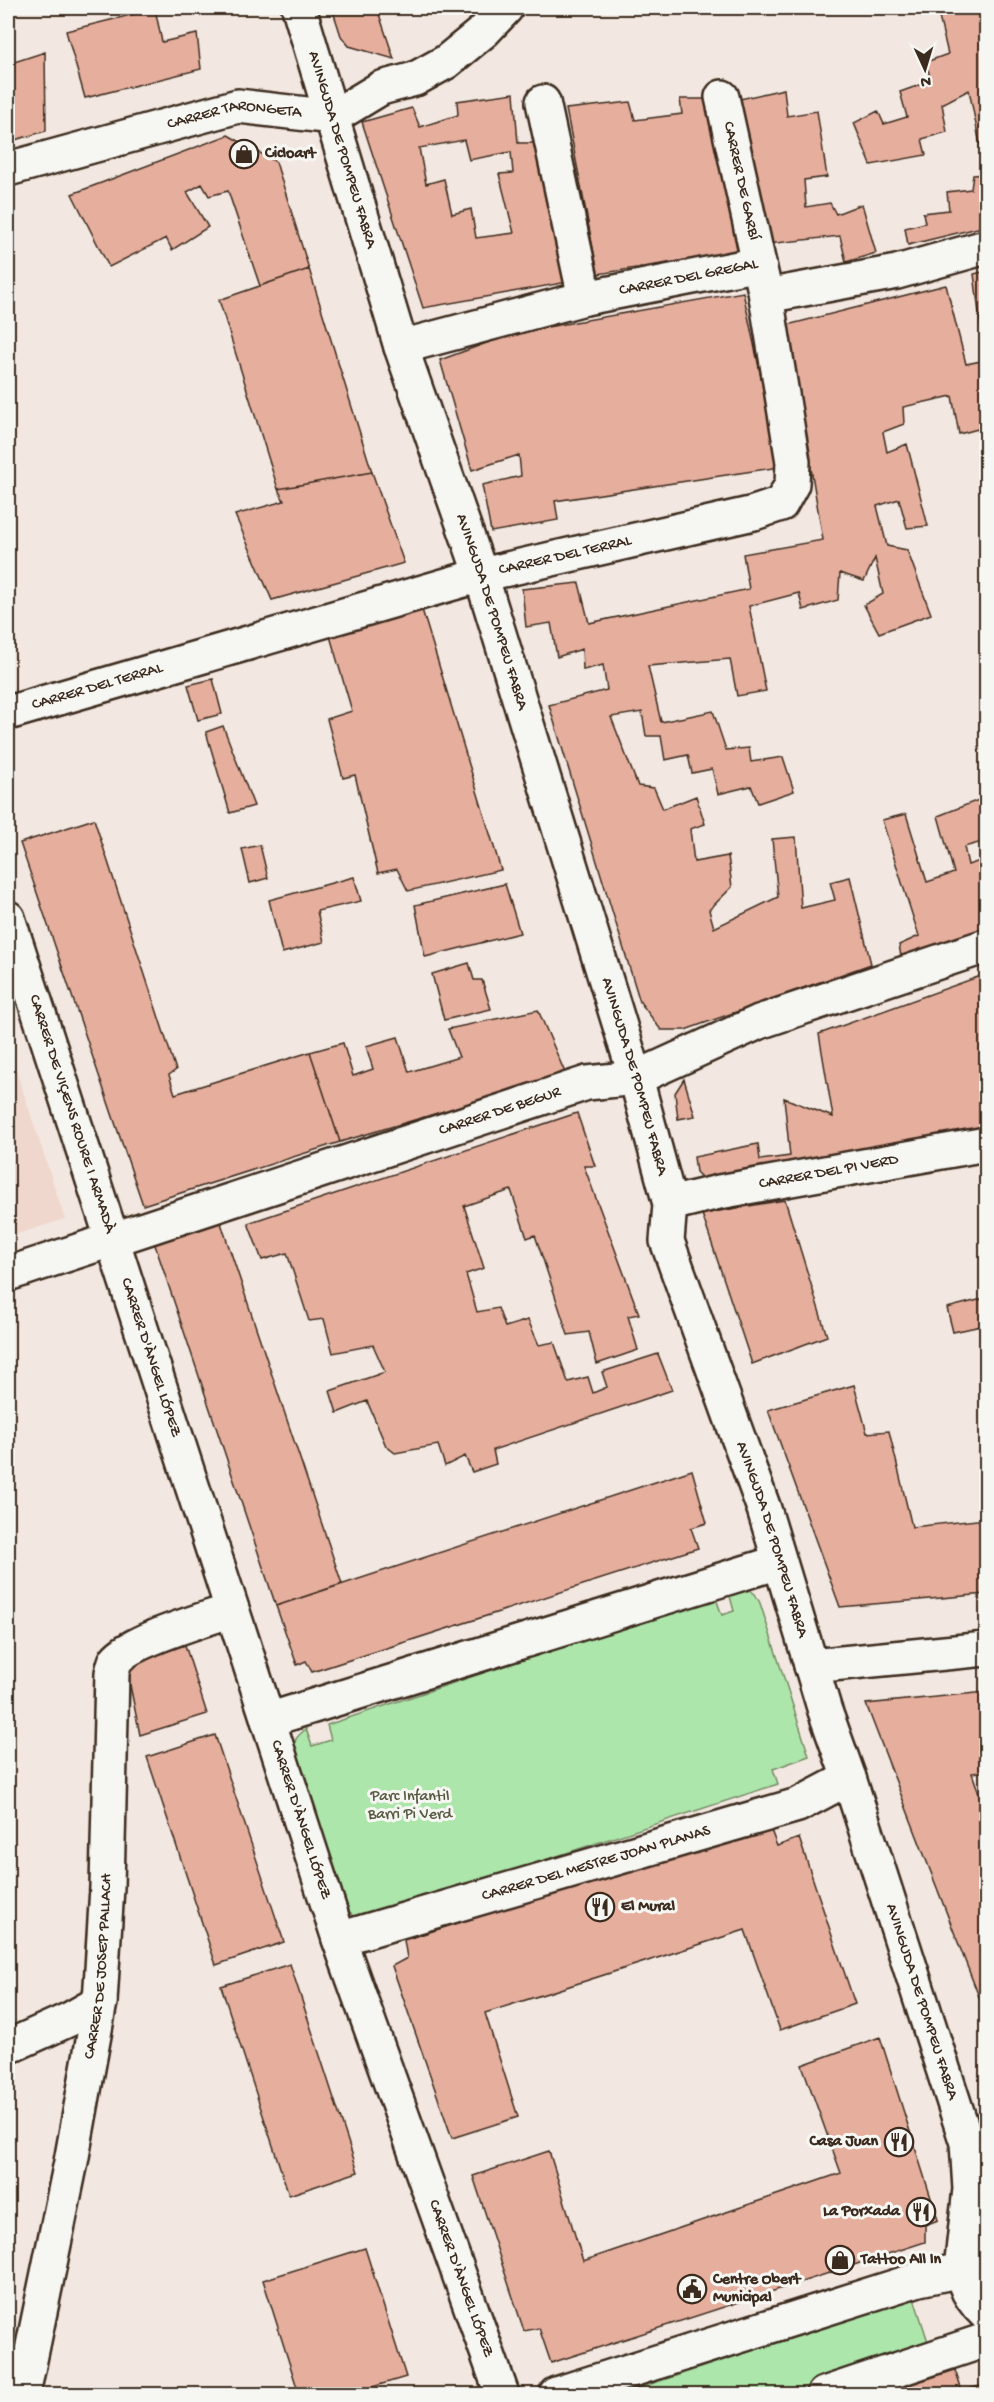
<svg xmlns="http://www.w3.org/2000/svg" width="994" height="2402" font-family="'Gochi Hand',sans-serif">
  <rect width="100%" height="100%" fill="#f3e8e1"/>
  <filter id="ink" filterUnits="userSpaceOnUse"><feTurbulence type="fractalNoise" baseFrequency=".0167" numOctaves="2"/><feDisplacementMap in="SourceGraphic" scale="12" xChannelSelector="R" yChannelSelector="G"/><feConvolveMatrix kernelMatrix="1 2 1 2 8 2 1 2 1" color-interpolation-filters="sRGB"/></filter>
  <g filter="url(#ink)">
    <path fill="#efd7cd" d="M8,1045L65,1219L8,1237Z"/>
    <path fill="#ade6aa" stroke="#748864" stroke-width="1.5" d="M747,1588L755,1594L760,1603L809,1756L773,1769L778,1784L388,1911L387,1907L371,1912L373,1918H355L349,1911L294,1752C293,1740 297,1736 306,1729L312,1746L331,1740L327,1725L715,1596L722,1615L734,1611L728,1589Z
      M914,2298L930,2348L789,2394H620Z"/>
    <path fill="#e6ae9d" stroke="#3b2a1e" stroke-width="1.5" fill-rule="evenodd" d="M332,8H377L394,59L349,46L341,36Z
      M972,8H986V226L908,245L905,228L925,223L923,213L949,210L947,192L971,189L973,175L986,174L969,90L942,104L947,132L922,139L926,155L871,165L854,123L878,111L884,124L907,117L900,92L931,81L926,62L948,54L939,17Z
      M155,9L162,42L197,34L201,69L85,98L66,31Z
      M45,52L46,131L8,142V64Z
      M784,89L787,116L817,111L827,177L804,180L806,207L830,203L836,214L862,204L876,253L846,262L840,236L767,244L740,99Z
      M514,93L518,143H539L568,282L423,308L362,122L412,108L420,127L458,115L457,101ZM464,140L469,160L511,152L513,173L499,174L514,233L476,238L471,209L452,214L444,179L426,184L419,148Z
      M680,99H710L738,252L598,274L566,109L630,102L635,120L682,114Z
      M228,135L276,162L309,269L260,286L228,191L209,196L202,184L187,192L208,227L172,250L166,238L109,267L72,194Z
      M309,269L372,472L278,489L219,300Z
      M986,271V328H981L974,274Z
      M946,285L966,364L986,360V456L983,457L978,429L959,434L952,396L903,407L904,424L883,432L887,452L907,444L928,526L907,528L899,499L877,506L887,546L907,550L931,614L879,633L864,605L883,594L875,558L864,581L840,573L838,600L803,610L799,593L749,606L766,691L737,696L730,659L648,666L661,722L713,711L726,750L749,748L751,762L783,757L794,791L758,803L751,786L718,794L712,769L692,773L688,755L665,760L661,736H646L642,712L611,717L638,786L654,788L663,809L696,796L705,824L690,829L694,862L728,856L732,887L709,910L714,928L778,897L772,839L796,837L801,908L835,900L830,882L850,877L871,964L685,1030H661L640,1002L549,705L607,690L603,665L583,670L582,649L557,657L551,623L526,627L522,589L579,583L589,623L749,589L743,554L823,540L787,325Z
      M743,292L780,467L555,501L558,520L491,532L482,485L521,476L519,455L472,470L440,360L514,333Z
      M372,472L404,563L272,600L235,515L284,501L278,489Z
      M421,606L501,870L408,891L397,869L378,873L355,775L343,778L327,719L352,711L330,636Z
      M213,679L222,714L198,720L188,685Z
      M223,726L254,806L230,813L206,732Z
      M986,797V841L964,847L968,865L986,859V935L902,962L899,945L919,936L882,820L906,814L927,882L954,873L938,816Z
      M94,819L176,1070L169,1075L175,1094L310,1052L340,1142L143,1205L20,843Z
      M260,845L268,878L250,883L242,849Z
      M354,877L361,901L317,911L324,942L282,953L269,900Z
      M505,884L520,933L425,957L415,905Z
      M469,963L474,980H482L491,1009L444,1020L432,974Z
      M986,974V1134L722,1179L702,1178L696,1172L694,1157L758,1144L760,1160L790,1156L784,1098L833,1117L819,1034Z
      M538,1010L566,1075L340,1142L310,1052L343,1043L353,1076L373,1069L366,1046L398,1037L409,1072L459,1057L448,1029Z
      M684,1079L695,1116L678,1119L675,1093Z
      M577,1113L595,1166H584L639,1314L628,1316L638,1350L597,1364L589,1332L568,1335L535,1235L527,1238L511,1190L464,1206L484,1268L466,1274L477,1312L498,1308L505,1327L528,1320L539,1345L554,1342L568,1382L588,1377L593,1393L607,1387L602,1372L658,1354L672,1390L493,1450L496,1464L472,1472L465,1456L445,1466L438,1445L395,1453L386,1446L367,1401L337,1413L330,1391L385,1372L373,1345L333,1353L324,1319L309,1321L287,1253L262,1260L248,1223Z
      M785,1200L827,1336L752,1364L702,1214Z
      M220,1220L342,1584L276,1606L154,1242Z
      M986,1298V1325L953,1332L947,1308Z
      M854,1385L867,1433L889,1431L912,1527L986,1519V1594L840,1607L768,1410Z
      M692,1470L707,1523L691,1528L698,1548L312,1672L306,1661L297,1665L276,1606Z
      M185,1645L207,1714L140,1735L126,1665Z
      M986,1692V1771L972,1773L986,1814V2015L866,1704Z
      M215,1735L284,1942L216,1965L147,1757Z
      M769,1825L777,1846L799,1838L855,2004L780,2030L745,1930L485,2013L518,2117L452,2138L392,1966L407,1958L404,1940Z
      M290,1964L358,2172L289,2195L221,1986Z
      M880,2037L938,2220L925,2225V2242L551,2363L539,2328L524,2331L473,2176L549,2151L583,2261L841,2173L802,2065Z
      M365,2248L406,2377L349,2394H299L263,2280Z
      M955,2370L962,2391L984,2385L986,2394H880Z"/>
    <g fill="none" stroke-linecap="round" stroke-linejoin="round">
      <g stroke="#3b2a1e" stroke-width="38">
        <g id="minor">
          <path id="s1" d="M299,8L401,347L481,575L636,1078L670,1204L667,1241L764,1509L825,1711L849,1778L967,2143L970,2189L962,2260"/>
          <path id="s2" d="M722,97L759,264"/>
          <path d="M543,102L585,298"/>
          <path id="s3" d="M8,169L238,106L333,117L381,88L415,79L446,62L484,31L506,8"/>
          <path id="s4" d="M401,347L585,298L759,264L766,296L897,272L986,247"/>
          <path id="s5" d="M8,713L481,575L754,513L781,504L792,484L793,462L766,296"/>
          <path id="s6" d="M8,918L339,1939L502,2394"/>
          <path id="s7" d="M670,1204L719,1192L986,1144"/>
          <path id="s8" d="M8,1274L587,1083L636,1078L759,1022L986,946"/>
          <path d="M811,1666L986,1649"/>
          <path d="M268,1720L779,1562"/>
          <path id="s9" d="M339,1939L798,1805L849,1778"/>
          <path d="M8,2047L70,2019L100,2002"/>
          <path d="M968,2248C956,2274 967,2296 986,2314"/>
          <path id="s10" d="M23,2394L71,2162L100,2002L107,1887L112,1673C113,1669 114,1663 116,1660C131,1640 207,1619 232,1610"/>
          <path d="M556,2394L919,2279L962,2270"/>
          <path d="M824,2394L986,2340"/>
        </g>
      </g>
      <use href="#minor" stroke="#f6f6f2" stroke-width="33"/>
    </g>
  </g>
  <defs>
    <g id="shop-ring" transform="scale(1.5)"><circle r="9.5" fill="#f6f6f2" stroke="#3b2a1e" stroke-width="1.5"/><path d="M-5-2.5h2.3a2.7 3.5 0 0 1 5.4 0H5L5.5 6h-11ZM-1.5-2.5h3a1.5 2.3 0 0 0-3 0Z" fill="#3b2a1e"/></g>
    <g id="restaurant-ring" transform="scale(1.5)"><circle r="9.5" fill="#f6f6f2" stroke="#3b2a1e" stroke-width="1.5"/><path d="M-5-6h1v4h1v-4h1v4h1v-4h1v5L-1.5 .5V6h-2V.5L-5-1ZM5-6V6H3V1.5H1.5Q1.5-4 5-6Z" fill="#3b2a1e"/></g>
    <g id="civic-ring" transform="scale(1.5)"><circle r="9.5" fill="#f6f6f2" stroke="#3b2a1e" stroke-width="1.5"/><path d="M-.6-6.5H3V-4.5H.6V-3L4-1V1h2V6H-6V1h2V-1L-.6-3ZM-1.2 2.5V6h2.4V2.5Z" fill="#3b2a1e"/></g>
  </defs>
  <g fill-rule="evenodd">
    <use href="#shop-ring" x="244" y="154"/>
    <use href="#restaurant-ring" x="600" y="1907"/>
    <use href="#restaurant-ring" x="899" y="2142"/>
    <use href="#restaurant-ring" x="921" y="2212"/>
    <use href="#shop-ring" x="840" y="2260"/>
    <use href="#civic-ring" x="692" y="2289"/>
  </g>
  <g text-anchor="middle" dominant-baseline="central" stroke-width="6" stroke-linejoin="round" paint-order="stroke">
    <g font-size="16" fill="#3b2a1e" stroke="#f6f6f2">
      <text stroke="none"><textPath href="#s3" startOffset="234">CARRER TARONGETA</textPath></text>
      <text stroke="none"><textPath href="#s1" startOffset="148">AVINGUDA DE POMPEU FABRA</textPath></text>
      <text stroke="none"><textPath href="#s2" startOffset="86">CARRER DE GARBÍ</textPath></text>
      <text stroke="none"><textPath href="#s4" startOffset="296">CARRER DEL GREGAL</textPath></text>
      <text stroke="none"><textPath href="#s5" startOffset="579">CARRER DEL TERRAL</textPath></text>
      <text stroke="none"><textPath href="#s1" startOffset="634">AVINGUDA DE POMPEU FABRA</textPath></text>
      <text stroke="none"><textPath href="#s5" startOffset="93">CARRER DEL TERRAL</textPath></text>
      <text stroke="none"><textPath href="#s1" startOffset="1120">AVINGUDA DE POMPEU FABRA</textPath></text>
      <text stroke="none"><textPath href="#s8" startOffset="518">CARRER DE BEGUR</textPath></text>
      <text stroke="none"><textPath href="#s6" startOffset="206">CARRER DE VIÇENS ROURE I ARMADÀ</textPath></text>
      <text stroke="none"><textPath href="#s7" startOffset="162">CARRER DEL PI VERD</textPath></text>
      <text stroke="none"><textPath href="#s6" startOffset="462">CARRER D'ÀNGEL LÓPEZ</textPath></text>
      <text stroke="none"><textPath href="#s1" startOffset="1606">AVINGUDA DE POMPEU FABRA</textPath></text>
      <text stroke="none"><textPath href="#s6" startOffset="948">CARRER D'ÀNGEL LÓPEZ</textPath></text>
      <text stroke="none"><textPath href="#s9" startOffset="268">CARRER DEL MESTRE JOAN PLANAS</textPath></text>
      <text stroke="none"><textPath href="#s10" startOffset="435">CARRER DE JOSEP PALLACH</textPath></text>
      <text stroke="none"><textPath href="#s1" startOffset="2092">AVINGUDA DE POMPEU FABRA</textPath></text>
      <text stroke="none"><textPath href="#s6" startOffset="1434">CARRER D'ÀNGEL LÓPEZ</textPath></text>
    </g>
    <g font-size="16" font-weight="bold" fill="#3b2a1e" stroke="#f6f6f2" text-anchor="start">
      <text x="265" y="154">Cicloart</text>
      <text x="621" y="1907">El Mural</text>
      <text x="878" y="2142" text-anchor="end">Casa Juan</text>
      <text x="900" y="2212" text-anchor="end">La Porxada</text>
      <text x="861" y="2260">Tattoo All In</text>
      <text x="713" y="2280">Centre Obert<tspan x="713" dy="18">Municipal</tspan></text>
    </g>
    <g font-size="16" fill="#585941" stroke="#f6f6f2">
      <text x="410" y="1797">Parc Infantil<tspan x="410" dy="18">Barri Pi Verd</tspan></text>
    </g>
  </g>
  <rect width="994" height="2402" fill="none" stroke="#f6f6f2" stroke-width="30"/>
  <rect x="15" y="15" width="964" height="2372" fill="none" stroke="#3b2a1e" stroke-width="2" filter="url(#ink)"/>
  <g transform="translate(925 69) rotate(176)" stroke="#f6f6f2" stroke-width="4.5" paint-order="stroke">
  <path d="M0-4.5L10 22L0 15L-10 22Z" fill="#3b2a1e"/>
  <text y="-9" font-size="16" font-weight="bold" text-anchor="middle" fill="#3b2a1e">N</text>
  </g>
</svg>
